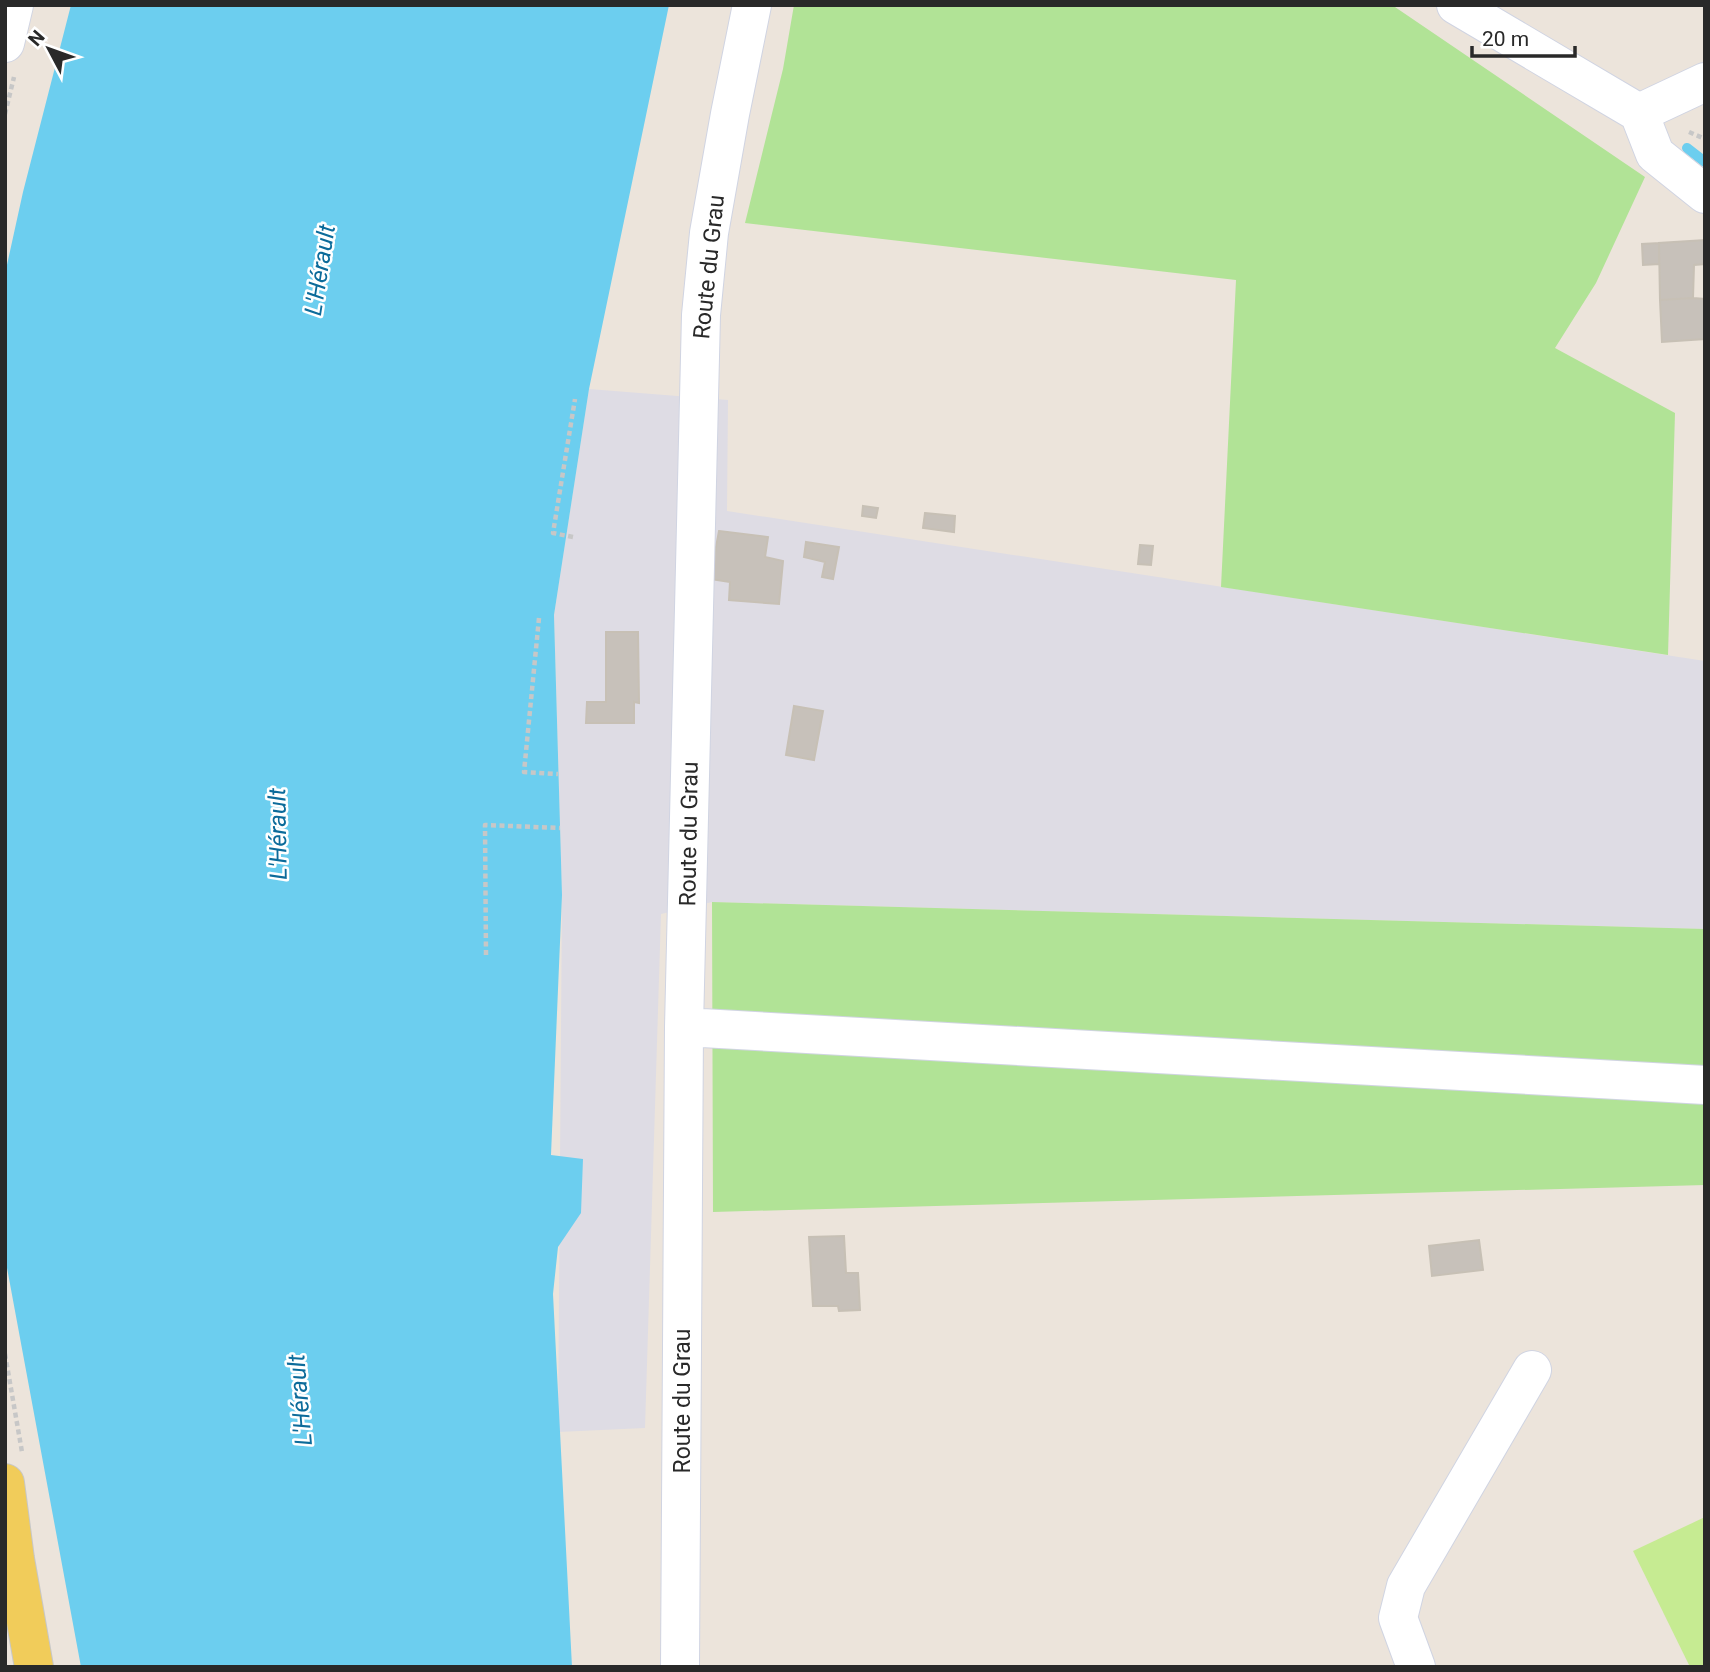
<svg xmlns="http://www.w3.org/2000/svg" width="1710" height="1672" font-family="Roboto,sans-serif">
  <rect width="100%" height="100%" fill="#ece4db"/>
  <path fill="#dedce4" d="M589,389L728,400L727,511L1705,661V929L712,902L661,914L645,1428L558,1432L562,895L554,615Z"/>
  <path fill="#b1e396" d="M794,5H1392L1645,177L1596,283L1555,348L1675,413L1668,655L1221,587L1236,280L745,223L783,69Z
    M712,902L1705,929V1185L713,1212Z"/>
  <path fill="#c6eb92" d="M1705,1517V1667H1690L1633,1551Z"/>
  <path fill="#6cceef" d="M71,5H669L589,389L554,615L562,895L551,1155L583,1159L581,1213L558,1247L553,1294L572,1667H81L5,1257V274L23,192Z"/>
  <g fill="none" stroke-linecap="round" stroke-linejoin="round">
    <path stroke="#6cceef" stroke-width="10" d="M1687,148L1705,162"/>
  </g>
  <path fill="#c7c1ba" stroke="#c7c0b5" stroke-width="2" d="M1705,240V264L1694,265L1693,298L1660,300L1659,243Z
    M1659,243V264L1643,265L1642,244Z
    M1693,298L1705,299V339L1662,342L1660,300Z
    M863,506L878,508L876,518L862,516Z
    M925,513L955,516L954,532L923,528Z
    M719,531L768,537L765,557L783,561L779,604L729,600L730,582L710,579Z
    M806,542L839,547L833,579L822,577L825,562L804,557Z
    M1140,545L1153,546L1151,565L1138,564Z
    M606,632H638L639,703L634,702V723H586L587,702H606Z
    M794,706L823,711L814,760L786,755Z
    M844,1236L846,1273H858L860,1310L839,1311L838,1306H813L809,1237Z
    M1479,1240L1483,1270L1432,1276L1429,1246Z"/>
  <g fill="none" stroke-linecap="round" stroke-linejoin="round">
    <g stroke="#d0d4e2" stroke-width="40">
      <path id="minor" d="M1456,5L1639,113
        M5,43L14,5
        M1639,113L1655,154L1705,194
        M1639,113L1705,82
        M684,1027L1705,1085
        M680,1667L684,1027L701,315L709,233L730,114L752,5
        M1416,1667L1398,1618L1406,1586L1532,1370"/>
    </g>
    <g stroke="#c7c7c7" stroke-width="40">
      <path id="major" d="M5,1483L15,1559L34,1667"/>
    </g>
    <path stroke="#c7c7c7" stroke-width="4.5" stroke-dasharray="5 3.5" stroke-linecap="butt" d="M5,114L14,77
      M1689,132L1705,139
      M573,537L553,533L575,399
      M539,618L524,772L558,774
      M486,955L485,825L560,828
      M5,1354L22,1452"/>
    <use href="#minor" stroke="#fff" stroke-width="38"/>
    <use href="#major" stroke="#f1cc5a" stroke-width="38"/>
  </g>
  <g text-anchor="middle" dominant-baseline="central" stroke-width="5" stroke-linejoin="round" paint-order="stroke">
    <g font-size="23" fill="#292929" stroke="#fff">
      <text transform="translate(709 267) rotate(-84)">Route du Grau</text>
      <text transform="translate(689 834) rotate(-89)">Route du Grau</text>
      <text transform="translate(682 1401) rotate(-90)">Route du Grau</text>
    </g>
    <g font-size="24" font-style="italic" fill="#0c6b9a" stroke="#fff">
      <text transform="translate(320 270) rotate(-81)">L'Hérault</text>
      <text transform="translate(278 834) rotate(-91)">L'Hérault</text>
      <text transform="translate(300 1400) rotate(-95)">L'Hérault</text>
    </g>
  </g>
  <rect width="1710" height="1672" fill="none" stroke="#292929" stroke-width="14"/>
  <g transform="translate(49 49) rotate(311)" stroke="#ffffff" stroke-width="5" paint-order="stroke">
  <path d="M0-5L12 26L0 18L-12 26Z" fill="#292929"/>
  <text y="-10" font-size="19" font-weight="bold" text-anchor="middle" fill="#292929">N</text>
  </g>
  <path d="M1472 46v10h103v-10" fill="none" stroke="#292929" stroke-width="3.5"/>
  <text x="1482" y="46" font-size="21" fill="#292929" stroke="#ffffff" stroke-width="5" paint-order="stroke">20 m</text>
</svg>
